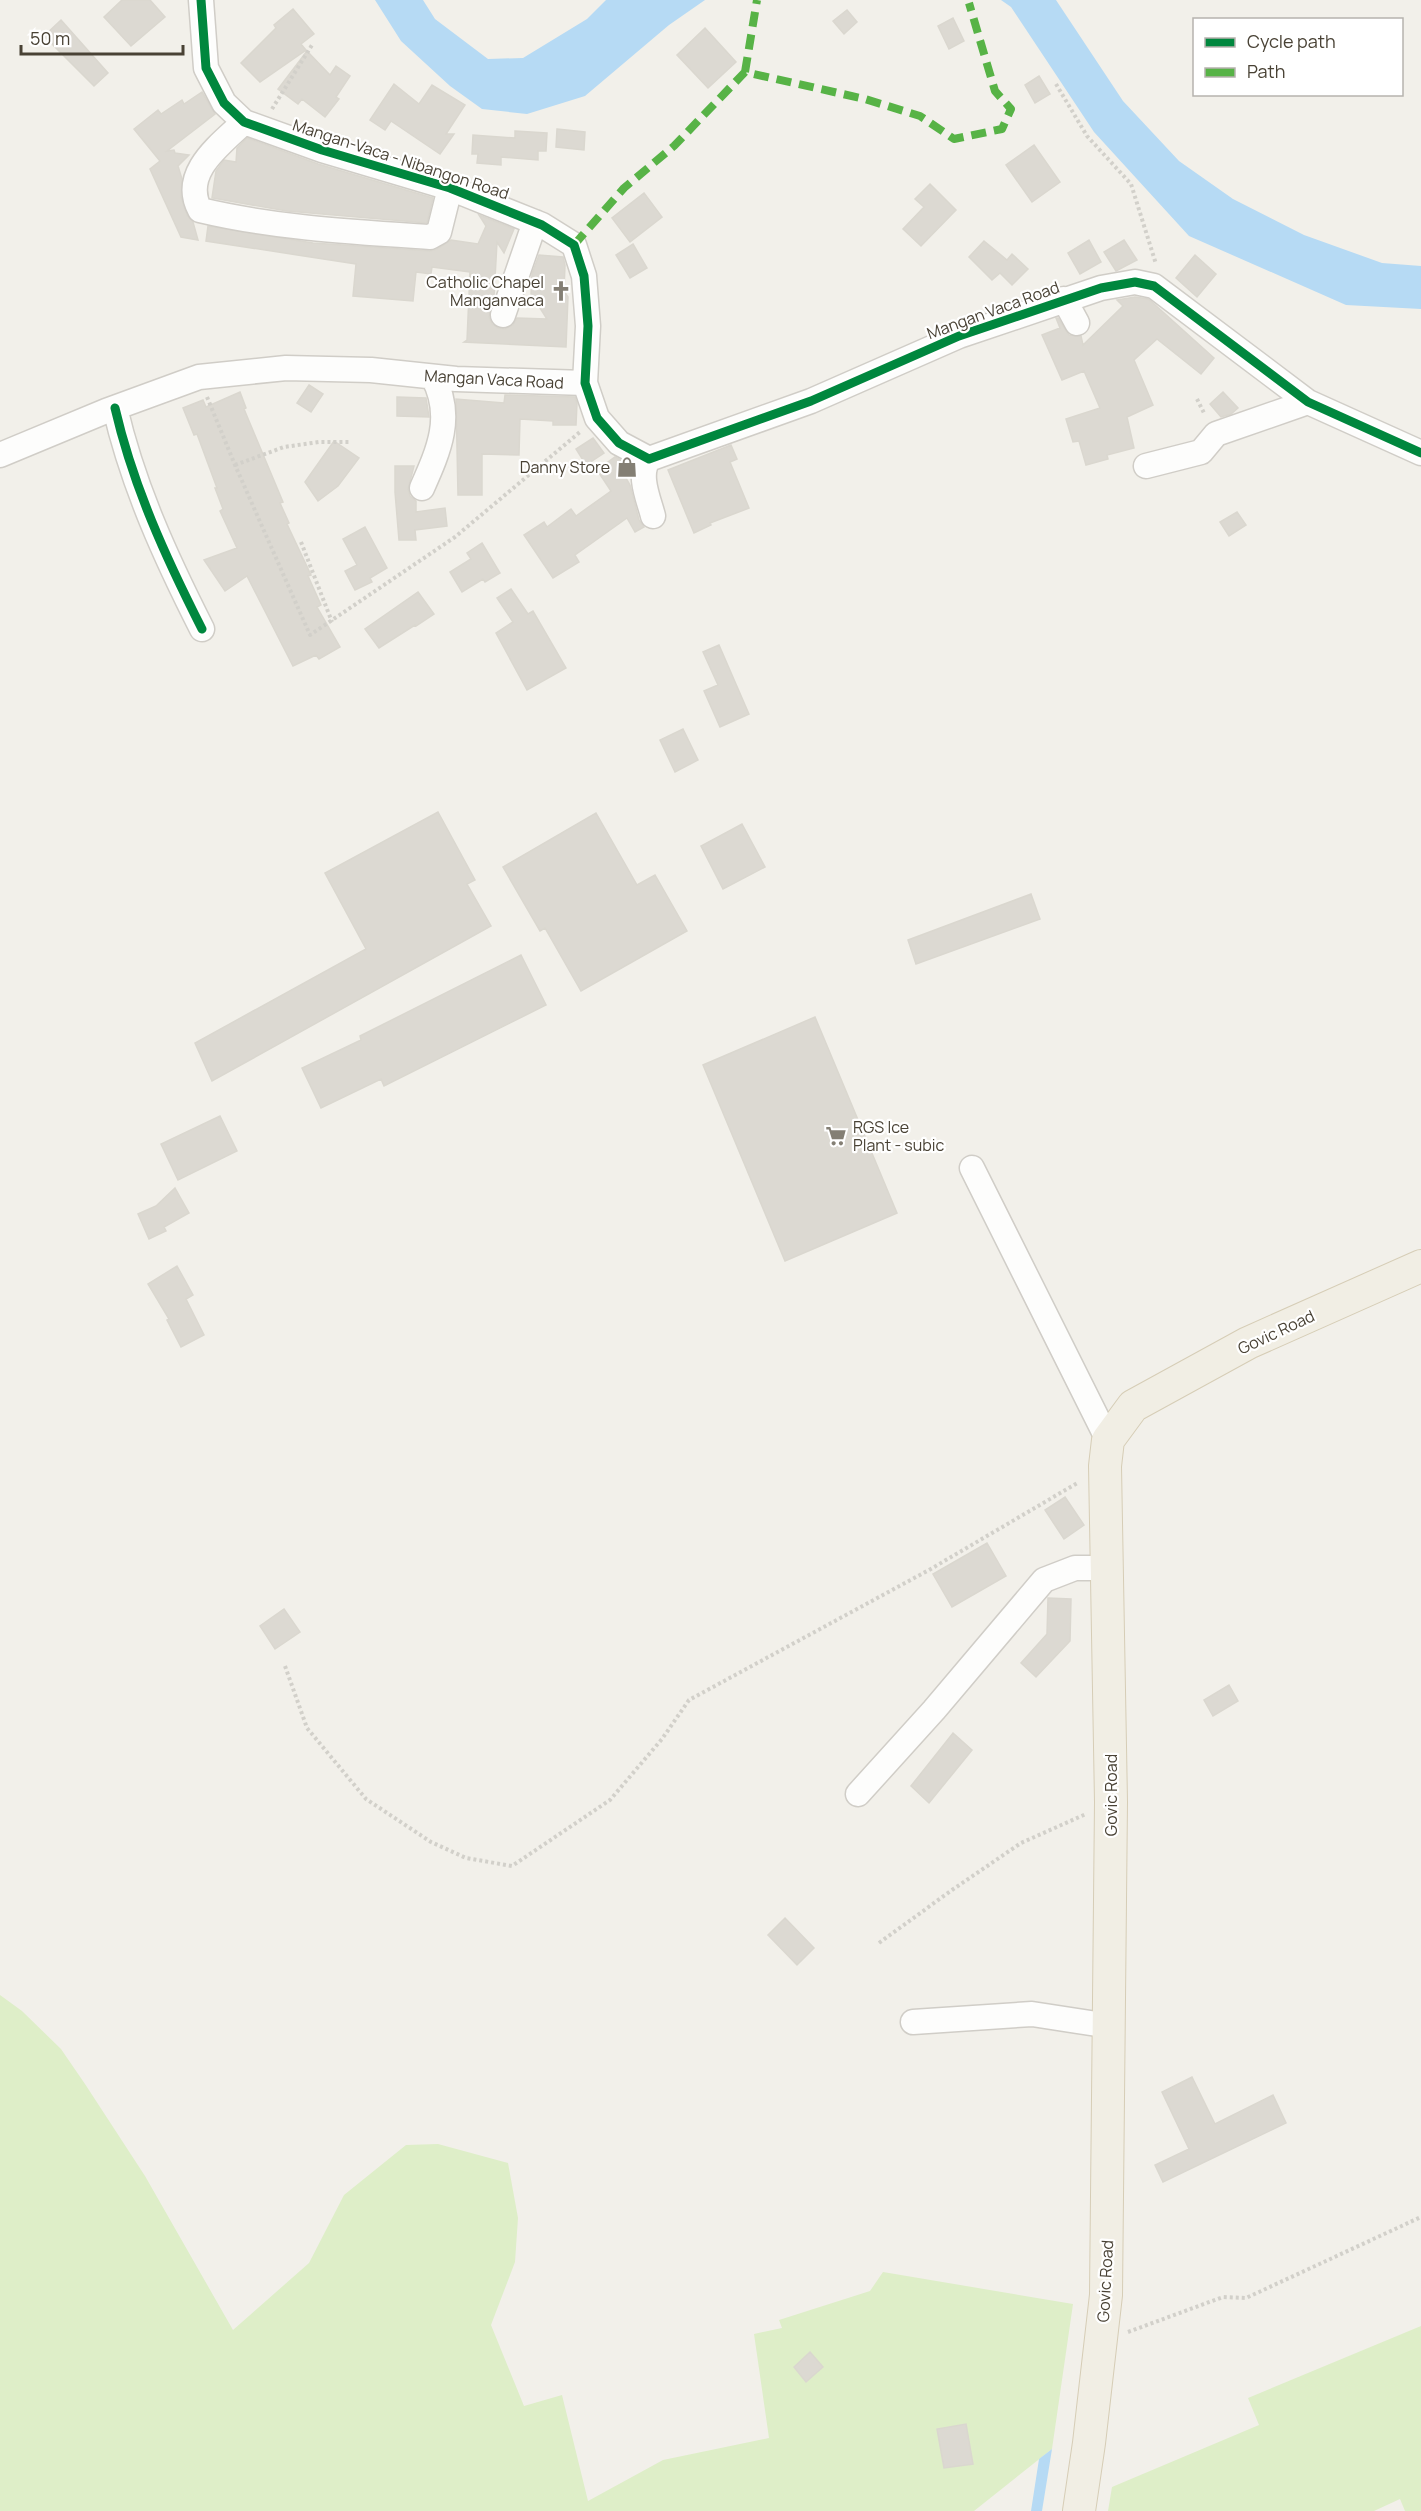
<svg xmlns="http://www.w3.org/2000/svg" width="1421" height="2511" font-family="Manrope,sans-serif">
  <rect width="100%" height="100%" fill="#f2f0ea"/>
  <path fill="#deeec8" d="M0,1995L22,2011L61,2049L85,2084L145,2176L233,2330L309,2263L344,2195L406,2145L438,2144L508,2163L518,2218L515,2262L491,2325L524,2406L562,2395L588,2501L663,2460L769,2438L754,2334L782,2328L779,2320L870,2291L883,2272L1073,2304L1052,2449L974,2511H0Z
    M1421,2326V2511H1405L1400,2499L1374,2511H1108L1112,2487L1259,2425L1248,2398Z"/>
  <path fill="#b6daf4" d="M375,0H423L435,19L488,59L523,58L587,19L606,0H705L669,25L585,96L527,114L482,109L450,86L401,41Z
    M1001,0H1056L1123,101L1179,161L1233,199L1304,235L1382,263L1421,266V309L1346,305L1189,236L1094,132L1011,7Z
    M1052,2449L1042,2511H1031L1039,2459Z"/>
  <path fill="#dcd9d2" stroke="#dad7cf" stroke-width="1.5" d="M122,0H150L165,17L131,46L104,17Z
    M293,9L314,34L301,44L306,50L260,82L241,63L276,28L274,25Z
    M847,10L857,22L844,34L833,21Z
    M953,18L964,41L949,49L938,26Z
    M61,20L108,73L94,86L44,36Z
    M705,28L736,62L708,88L677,55Z
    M307,51L330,75L336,66L350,76L336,97L339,99L325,117L302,99L298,104L278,89Z
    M1039,76L1050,94L1035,103L1025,85Z
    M394,84L419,104L432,85L465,105L446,134H454L440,154L391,121L385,130L370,120Z
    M202,92L215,114L167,151L174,150L175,153L189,155L178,166L182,179L181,197L187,215L193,222L198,240L181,237L150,169L160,161L134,129L158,110L161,114L182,100L184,104Z
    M557,129L585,132L584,150L556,147Z
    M515,131L547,133L546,151H538V160L501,157V165L477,163L478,154H472L473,135L515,138Z
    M247,138L318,164L433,198L427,223L287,211L212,198L216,171L224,160L236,162L237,148Z
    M1034,145L1060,182L1032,202L1006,165Z
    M930,184L956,210L921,246L903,229L924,207L915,199Z
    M644,193L662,217L630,242L612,218Z
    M479,215L514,229L504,253L497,242L494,297L489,317L492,324L498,328L505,329L513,325L517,318L547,319L531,294L532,274L539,255L563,257L565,265L564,291L568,297L566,347L464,342L467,340L470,272L432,267L431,274L416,272L413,301L353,296L356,264L206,241L208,226L313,243L430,251L437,249L451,240L478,244L486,226Z
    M1089,240L1101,262L1080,274L1068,253Z
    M1124,240L1137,260L1116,271L1104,252Z
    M984,241L1007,260L1012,254L1028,269L1012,285L1000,273L992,280L969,257Z
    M633,244L647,268L630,278L616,255Z
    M1195,255L1216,274L1197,297L1176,278Z
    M1135,297L1148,299L1153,303L1214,358L1201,374L1157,339L1134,360L1153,405L1127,417L1134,448L1107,455L1108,459L1086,465L1079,441L1073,442L1066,419L1100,408L1084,371L1062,380L1042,335L1060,328L1056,318H1058L1069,335L1081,336L1083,345L1123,306L1117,300Z
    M309,385L323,394L311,412L297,403Z
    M240,392L246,408L244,409L283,502L280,503L289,523L287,524L311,575L308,576L321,605L317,607L340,647L319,659L316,655L293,666L247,576L225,591L204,560L237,548L220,511L223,509L215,488H217L197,434L194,435L183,408L203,400L206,407Z
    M1223,392L1238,408L1231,414L1221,417L1210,404Z
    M505,395L575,397L577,403L576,425H553V421L520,419L519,455L482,454V495H458L456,399L504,403Z
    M397,397L426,398L429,417L397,416Z
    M593,438L604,453L586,465L576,449Z
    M334,441L359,458L338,486L318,501L305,482Z
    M731,445L737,459L730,462L749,508L710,523L711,525L694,533L668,470Z
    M615,457L628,464L630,468L623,473L630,485L639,520L644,527L635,532L627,518L575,555L579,562L553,578L524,535L544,522L547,527L571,509L576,516L611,491L597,470Z
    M395,466H414L408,489L410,496L416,501V512L445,508L447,526L415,530L416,540H399L395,492Z
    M1237,512L1246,525L1229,536L1220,522Z
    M365,527L387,568L370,578L372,582L355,590L345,571L357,565L343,539Z
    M482,543L500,573L485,582L483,579L462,592L450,572L471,559L467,553Z
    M511,589L528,614L533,611L566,668L527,690L496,633L513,622L497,598Z
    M418,592L434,614L416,626L415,625L379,648L365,629Z
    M719,645L749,714L720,727L704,691L718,685L703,652Z
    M683,729L698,760L675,772L660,740Z
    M438,812L475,880L467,884L491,926L212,1081L195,1043L366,949L325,873Z
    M596,813L637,885L655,875L687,931L581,991L545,928L540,931L503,867Z
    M742,824L765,867L723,889L701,846Z
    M1031,894L1040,919L916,964L908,940Z
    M521,955L546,1005L384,1086L381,1079L321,1108L302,1068L361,1040L360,1036Z
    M815,1017L897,1213L785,1261L703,1065Z
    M220,1116L237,1151L178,1180L161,1144Z
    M175,1188L189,1213L164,1227L166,1231L149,1239L138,1214L156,1206Z
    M177,1266L193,1295L186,1299L204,1335L181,1347L167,1320L169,1319L148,1284Z
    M1065,1497L1084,1525L1064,1539L1045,1510Z
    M987,1543L1006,1576L952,1607L933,1574Z
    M1048,1598L1071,1599L1070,1641L1036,1677L1021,1663L1047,1634Z
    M284,1609L300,1632L275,1649L260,1626Z
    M1229,1685L1238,1701L1213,1716L1204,1700Z
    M953,1733L972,1750L929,1803L911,1786Z
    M785,1918L814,1948L797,1965L768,1935Z
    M1192,2077L1215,2124L1273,2095L1286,2123L1163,2182L1155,2165L1189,2149L1162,2092Z
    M810,2352L823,2367L806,2382L794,2367Z
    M966,2424L973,2464L944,2468L937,2429Z"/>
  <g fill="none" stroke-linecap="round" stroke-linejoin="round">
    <g stroke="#d0cdc7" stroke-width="27">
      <path id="minor" d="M201,0L206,68L224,103L244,122L322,150L450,188L542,225L574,245L584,276L588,326L585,383L597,418L619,443L649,459L811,401L959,336L1101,288L1135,282L1154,286L1308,402L1421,453
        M244,122C220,145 180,173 200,210C276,228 352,232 430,237L439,232L450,188
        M1064,299L1077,323
        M503,315L535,222
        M115,408C133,486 166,558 202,629
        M0,455L106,411L199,377L286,368L371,370L456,379L585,383
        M649,459C637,474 649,500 653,516
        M1146,466L1201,452L1216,434L1308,402
        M422,488C439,450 454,416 433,377
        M972,1168L1108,1440
        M858,1794L934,1710L1044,1580L1075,1568H1108
        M913,2022L1032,2014L1110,2026"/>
    </g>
    <g stroke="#d6cdb6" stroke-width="34">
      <path id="major" d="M1079,2511L1089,2443L1106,2295L1111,1802L1105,1466L1108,1440L1133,1406L1248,1343L1421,1266"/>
    </g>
    <path stroke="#d2d0ca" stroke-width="4" stroke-dasharray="3 3" stroke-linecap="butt" d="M1056,84L1087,136L1131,184L1156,264
      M272,109L312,45
      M207,397L235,465L310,635L455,537L580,432
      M1197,399L1205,415
      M235,465L284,447L319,442H350
      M301,542L332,622
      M285,1666L307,1728L366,1799L431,1842L466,1858L512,1866L610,1800L662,1739L689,1700L929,1570L1079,1482
      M879,1943L952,1890L1021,1843L1086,1814
      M1128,2332L1223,2297L1246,2298L1421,2217"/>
    <use href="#minor" stroke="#fdfdfc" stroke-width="24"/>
    <use href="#major" stroke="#f1eee4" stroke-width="32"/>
    <path stroke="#57b346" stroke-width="8" stroke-dasharray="15 8" stroke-linecap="butt" d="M745,72L757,0
      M574,245L624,188L674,146L745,72L865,99L920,116L954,139L1002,129L1011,109L995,91L969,3"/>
    <g stroke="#fff" stroke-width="13">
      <path id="cycleway" d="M201,0L206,68L224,103L244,122L322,150L450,188L542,225L574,245L584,276L588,326L585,383L597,418L619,443L649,459L811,401L959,336L1101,288L1135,282L1154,286L1308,402L1421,453
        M115,408C133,486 166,558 202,629"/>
    </g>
    <use href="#cycleway" stroke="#00873e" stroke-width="9"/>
  </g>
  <defs>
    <g id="church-bare" transform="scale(1.62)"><path d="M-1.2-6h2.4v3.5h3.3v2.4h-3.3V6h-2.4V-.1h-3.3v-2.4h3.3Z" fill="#847f74" stroke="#fff" stroke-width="2.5" paint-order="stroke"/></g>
    <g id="shop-bare" transform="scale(1.62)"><path d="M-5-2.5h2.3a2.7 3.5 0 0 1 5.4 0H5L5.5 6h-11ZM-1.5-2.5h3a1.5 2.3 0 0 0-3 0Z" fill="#847f74" stroke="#fff" stroke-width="2.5" paint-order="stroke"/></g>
    <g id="supermarket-bare" transform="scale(1.62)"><path d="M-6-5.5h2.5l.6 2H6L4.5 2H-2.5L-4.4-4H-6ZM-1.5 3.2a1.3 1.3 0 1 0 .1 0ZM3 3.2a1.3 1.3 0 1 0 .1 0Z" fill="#847f74" stroke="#fff" stroke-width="2.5" paint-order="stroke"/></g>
  </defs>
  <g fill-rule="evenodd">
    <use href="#church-bare" x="561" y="291"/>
    <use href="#shop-bare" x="627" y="467"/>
    <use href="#supermarket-bare" x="836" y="1136"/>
  </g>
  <g text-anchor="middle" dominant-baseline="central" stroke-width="4.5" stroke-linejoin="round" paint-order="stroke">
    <g font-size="16" fill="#494235" stroke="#fff">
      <text transform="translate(401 159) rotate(18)">Mangan-Vaca - Nibangon Road</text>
      <text transform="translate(993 310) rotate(-20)">Mangan Vaca Road</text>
      <text transform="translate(494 379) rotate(3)">Mangan Vaca Road</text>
      <text transform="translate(1276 1332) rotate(-25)">Govic Road</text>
      <text transform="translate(1111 1795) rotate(-90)">Govic Road</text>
      <text transform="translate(1105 2281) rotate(-87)">Govic Road</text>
    </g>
    <g font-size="16" fill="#494235" stroke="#fff" text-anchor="end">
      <text x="544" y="282">Catholic Chapel<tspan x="544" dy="18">Manganvaca</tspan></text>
      <text x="610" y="467">Danny Store</text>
      <text x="853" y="1127" text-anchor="start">RGS Ice<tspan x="853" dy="18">Plant - subic</tspan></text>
    </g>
  </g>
  <rect x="1193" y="18" width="210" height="78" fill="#ffffff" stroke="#b6b3ae" stroke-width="1.5"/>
  <rect x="1205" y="38" width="30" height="9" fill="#00873e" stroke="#b6b3ae" stroke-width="1.5"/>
  <text x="1247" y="48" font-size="18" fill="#494235">Cycle path</text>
  <rect x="1205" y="68" width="30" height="9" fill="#57b346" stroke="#b6b3ae" stroke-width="1.5"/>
  <text x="1247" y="78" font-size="18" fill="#494235">Path</text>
  <path d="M21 45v9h162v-9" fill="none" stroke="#494235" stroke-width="3"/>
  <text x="30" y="45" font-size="18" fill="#494235" stroke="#ffffff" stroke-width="4.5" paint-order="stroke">50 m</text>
</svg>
